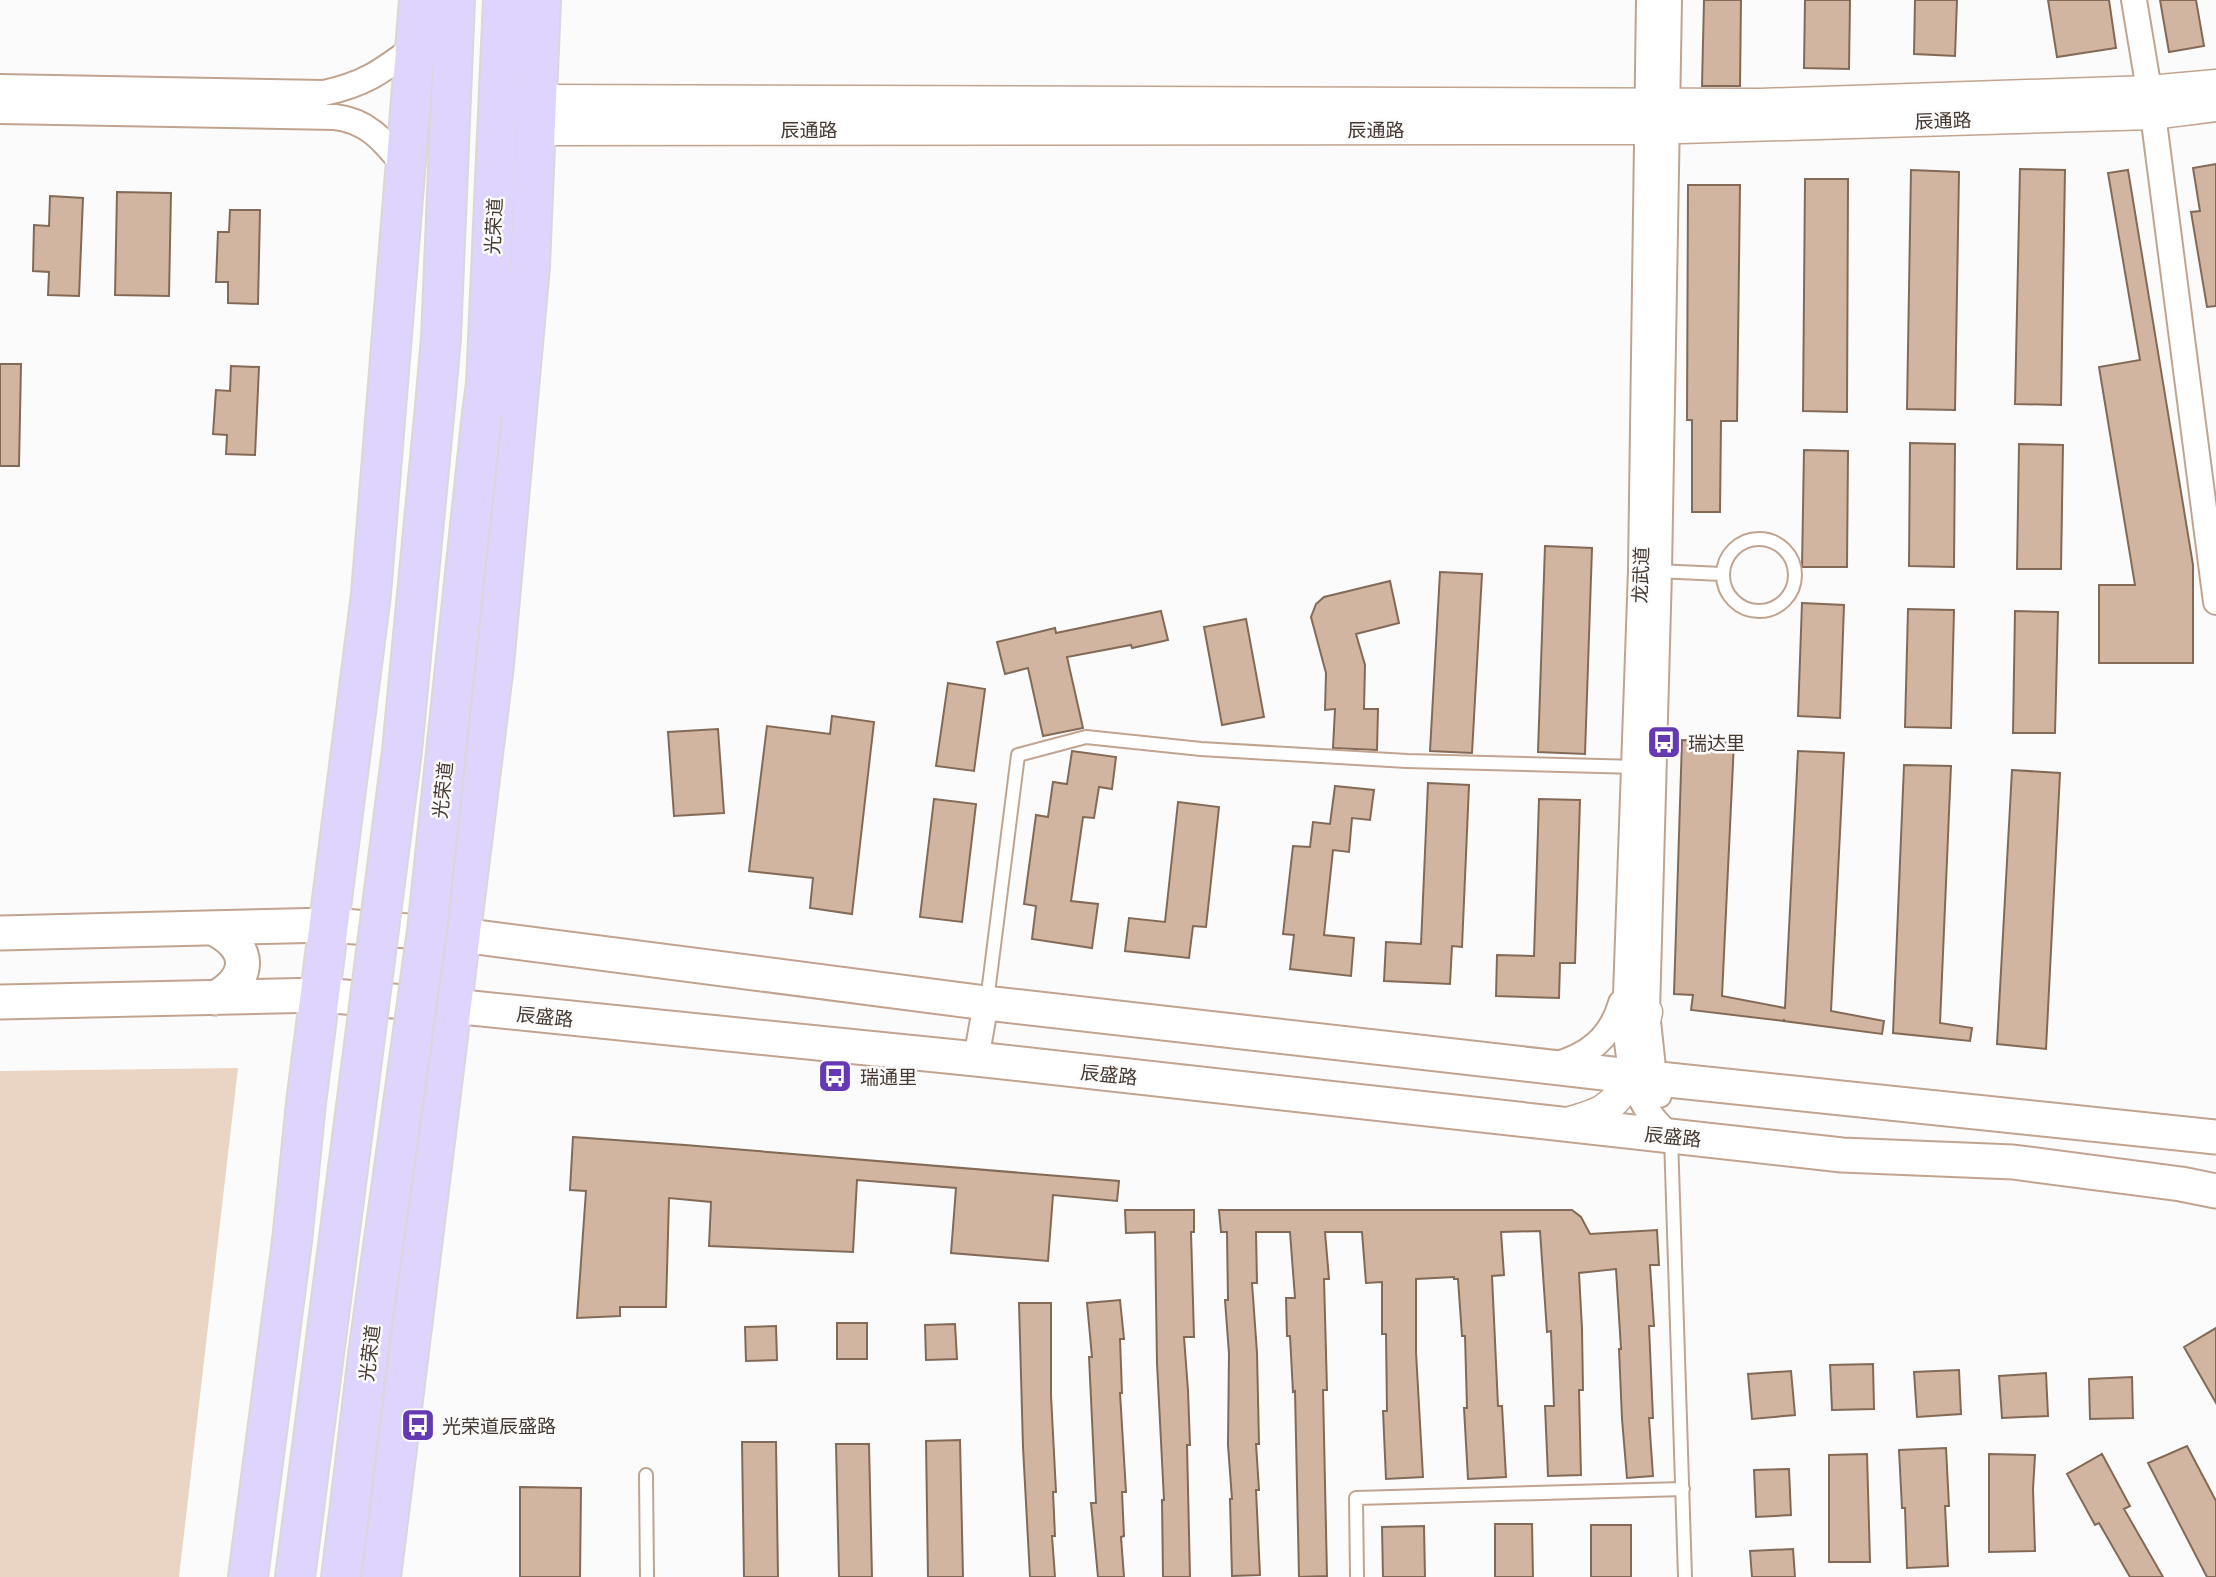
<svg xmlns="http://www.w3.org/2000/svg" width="2216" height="1577" font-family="'PT Serif','Noto Sans SC',serif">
  <rect width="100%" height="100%" fill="#fbfbfb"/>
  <path fill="#ead5c5" d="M238,1068L179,1577H0V1071Z"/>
  <path fill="#d1b5a0" stroke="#836a57" stroke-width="2" d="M1704,0H1741L1740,86H1702Z
    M1805,0H1850L1849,69L1804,68Z
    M1915,0H1957L1955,56L1914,54Z
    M2048,0H2109L2116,48L2057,57Z
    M2160,0H2196L2204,46L2169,52Z
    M2216,164V306L2207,307L2191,212L2200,211L2193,168Z
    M2020,169L2065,170L2061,405L2015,404Z
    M1911,170L1959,172L1955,410L1907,409Z
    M2128,170L2193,565V663H2099V585H2135L2099,367L2140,360L2108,173Z
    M1805,179H1848L1847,412L1803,411Z
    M1688,185H1740L1737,421H1721L1720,512H1692V420H1687Z
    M117,192L171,193L169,296L115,295Z
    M50,196L83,198L79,296L48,295L49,272L33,271L34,225L49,226Z
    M230,210H260L258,304L228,303V282H216L218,232H229Z
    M0,364H21L19,466H0Z
    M231,366L259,367L255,455L226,454L227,435L213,434L216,390L230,391Z
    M1910,443L1955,444L1954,567L1909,566Z
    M2019,444L2063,445L2061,569H2017Z
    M1804,450L1848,451L1847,567H1802Z
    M1545,546L1592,548L1585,754L1538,752Z
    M1440,572L1482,574L1472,753L1430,751Z
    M1390,581L1399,623L1356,634L1365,665L1364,709H1378L1377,750L1333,748L1335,709L1325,710L1326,673L1311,617L1316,604L1324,597Z
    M1802,603L1844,605L1840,718L1798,716Z
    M1908,609L1954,610L1951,728L1905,727Z
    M1161,611L1168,640L1132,648L1131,645L1067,657L1083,728L1043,736L1028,668L1005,674L997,642L1055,628L1056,633Z
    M2015,611L2058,612L2055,733H2013Z
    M1246,619L1264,717L1222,725L1204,627Z
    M948,683L985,689L974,771L936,766Z
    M832,716L874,722L852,914L810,908L813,878L749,871L767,726L830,734Z
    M718,729L724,813L674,816L668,732Z
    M1682,740L1734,742L1722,996L1785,1008L1798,751L1844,753L1831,1011L1884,1021L1882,1034L1784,1021V1019V1021L1691,1010L1693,995L1674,994Z
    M1072,751L1116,757L1112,789L1099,787L1094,818L1083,817L1071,901L1098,904L1092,948L1032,939L1036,906L1024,904L1036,815L1048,817L1053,782L1067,784Z
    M1904,765L1951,766L1940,1023L1972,1028L1970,1041L1893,1033Z
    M2012,770L2060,773L2046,1049L1997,1044Z
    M1428,783L1469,785L1462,947L1452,946L1450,984L1384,981L1386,942L1421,944Z
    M1335,786L1374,790L1370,820L1352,818L1349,852L1333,850L1324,935L1354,938L1351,976L1290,969L1294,935L1283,934L1293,846L1310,847L1313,822L1330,824Z
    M934,799L976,804L962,922L920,917Z
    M1539,799L1580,800L1575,963H1560L1559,998L1496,996L1497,955L1534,956Z
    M1178,802L1219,807L1206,927L1193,926L1189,958L1125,951L1129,918L1165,922Z
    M573,1137L685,1145L1119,1181L1117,1201L1053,1195L1048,1261L951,1253L956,1188L857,1180L853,1252L709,1246L711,1202L669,1198L666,1307H620V1316L577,1318L586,1191L570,1190Z
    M1125,1210H1194V1232H1191L1194,1337H1184L1188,1391L1190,1445H1187L1190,1577H1163L1162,1500H1164L1157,1363L1155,1232L1126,1233Z
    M1219,1210H1572L1581,1217L1590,1234L1657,1230L1659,1265H1650L1654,1326H1649L1653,1418H1649L1653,1476L1627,1478L1622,1419L1619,1349H1621L1616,1269L1579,1273L1582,1329L1583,1390H1579L1581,1475L1548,1476L1545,1406H1554L1551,1331L1547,1332L1540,1231L1501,1232L1504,1275L1492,1276L1498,1406H1502L1506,1477L1468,1479L1464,1408H1467L1465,1336H1462L1458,1279H1454V1277L1416,1279V1352L1423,1477L1386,1479L1383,1411H1387L1386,1334H1382V1282L1366,1283L1362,1232H1325L1329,1279H1324L1327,1390H1323L1327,1576L1299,1577L1295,1391L1293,1392L1290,1336H1287L1286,1298H1295L1290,1232H1256L1257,1283H1252L1257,1353L1259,1444H1256L1259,1490H1256L1260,1575L1232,1576L1230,1499H1232L1228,1445L1229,1354L1225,1300H1228L1227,1232H1221Z
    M1120,1300L1124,1339H1120L1122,1393H1120L1126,1492H1122L1124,1536L1121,1537L1124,1577H1098L1091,1503H1096L1089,1357H1092L1087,1303Z
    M1019,1303H1051V1395L1056,1492H1053L1055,1536H1052L1055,1577H1030L1023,1447Z
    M837,1323H867V1359H837Z
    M955,1324L957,1359L926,1360L925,1325Z
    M776,1326L777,1360L746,1361L745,1327Z
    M2216,1328V1403L2184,1347Z
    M1873,1364L1874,1409L1832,1410L1830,1365Z
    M1959,1370L1961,1414L1917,1417L1914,1372Z
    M1791,1371L1795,1415L1752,1419L1748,1374Z
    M2046,1373L2048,1416L2002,1418L1999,1376Z
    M2132,1377L2133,1418L2090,1419L2089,1379Z
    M960,1440L963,1577H928L926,1441Z
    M742,1442H776L778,1577H744Z
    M836,1444H869L872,1577H839Z
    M2187,1446L2216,1501V1577H2207L2148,1463Z
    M1946,1448L1949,1506H1945L1948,1566L1907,1568L1905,1508H1902L1899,1450Z
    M1867,1454L1870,1562H1829V1455Z
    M1989,1454L2035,1455L2033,1489L2035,1551L1989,1552Z
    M2102,1454L2130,1506L2124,1509L2163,1577H2130L2099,1523L2095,1525L2067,1474Z
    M1789,1469L1791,1515L1756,1517L1754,1470Z
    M520,1487L581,1488L580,1577H520Z
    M1495,1524H1532L1533,1577H1495Z
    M1591,1525H1631V1577H1591Z
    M1424,1526L1425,1577H1383L1382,1527Z
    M1793,1549L1795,1577H1752L1750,1551Z"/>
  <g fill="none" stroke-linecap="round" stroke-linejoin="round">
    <g stroke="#c0a490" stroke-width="16">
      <path id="service" d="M1723 575a36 36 0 1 1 72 0a36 36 0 1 1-72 0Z
        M1656,571L1722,574
        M987,1001L1018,755L1086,737L1201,749L1407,761L1638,767
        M1671,1137L1685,1577
        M646,1475L647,1577
        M1357,1577L1356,1498L1683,1489"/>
    </g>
    <g stroke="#c0a490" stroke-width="28">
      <path id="minor" d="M1649,0L1641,570L1625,1023C1630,1069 1632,1104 1671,1136
        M2134,0L2153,114L2216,602
        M0,87L324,93C366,84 382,71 416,46
        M0,111L335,117C370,121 385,143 407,169
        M976,1059L986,1003
        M1554,1065C1588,1056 1611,1038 1621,1003
        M1659,1095L1654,1077L1647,1012L1659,571L1669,0"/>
    </g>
    <g stroke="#c0a490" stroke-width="33">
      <path id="tertiary" d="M537,100L1761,104L2149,91L2216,85
        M536,130L1648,129L2153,114L2216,106
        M1562,1125C1575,1120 1591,1117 1603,1110C1636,1089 1639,1046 1647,1012"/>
    </g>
    <g stroke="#c0a490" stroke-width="37">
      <path id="secondary" d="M213,928C251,946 253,978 215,998
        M0,933L329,925L461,935L986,1003L1630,1076L2216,1137
        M0,1002L321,995L452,1006L976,1059L1842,1155L2013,1162L2181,1184L2216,1191"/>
    </g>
    <g stroke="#dad7d6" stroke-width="42">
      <path id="primary" d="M435,406L441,338L455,0
        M482,413L486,384L503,0
        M248,1577L292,1241L306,1103L371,594L419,0
        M295,1577L302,1524
        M341,1577L347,1530
        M381,1577L494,665L530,266L541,0"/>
    </g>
    <use href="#service" stroke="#fff" stroke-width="12"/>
    <use href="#minor" stroke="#fff" stroke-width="24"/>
    <use href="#tertiary" stroke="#fff" stroke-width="30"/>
    <use href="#secondary" stroke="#fff" stroke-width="33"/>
    <use href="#primary" stroke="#ded4fe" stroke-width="38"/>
    <g stroke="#dad7d6" stroke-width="42" stroke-linecap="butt">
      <path id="primary-bridge" d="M302,1524L402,751L435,406
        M347,1530L369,1347L427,931L482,413"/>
    </g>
    <use href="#primary-bridge" stroke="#ded4fe" stroke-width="38"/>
  </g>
  <defs>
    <g id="bus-square" transform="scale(1.75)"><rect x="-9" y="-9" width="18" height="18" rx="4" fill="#6439b1" stroke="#fbfbfb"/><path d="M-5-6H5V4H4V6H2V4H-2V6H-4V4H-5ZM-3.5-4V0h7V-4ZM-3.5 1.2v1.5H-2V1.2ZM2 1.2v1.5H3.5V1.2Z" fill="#fff"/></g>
  </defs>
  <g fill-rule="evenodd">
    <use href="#bus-square" x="1664" y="742"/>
    <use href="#bus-square" x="835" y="1076"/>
    <use href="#bus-square" x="418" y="1425"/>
  </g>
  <g text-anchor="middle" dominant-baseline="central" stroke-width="5" stroke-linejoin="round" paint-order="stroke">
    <g font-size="19" fill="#453931" stroke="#fbfbfb">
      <text transform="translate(1943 120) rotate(-2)">辰通路</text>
      <text x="809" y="129">辰通路</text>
      <text x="1376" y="129">辰通路</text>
      <text transform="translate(493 226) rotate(-87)">光荣道</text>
      <text transform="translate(1640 575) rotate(-88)">龙武道</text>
      <text transform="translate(442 790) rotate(-84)">光荣道</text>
      <text transform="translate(545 1016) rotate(6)">辰盛路</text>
      <text transform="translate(1109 1074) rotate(6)">辰盛路</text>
      <text transform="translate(1673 1136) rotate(6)">辰盛路</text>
      <text transform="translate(369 1353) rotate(-83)">光荣道</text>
    </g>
    <g font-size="19" fill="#453931" stroke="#fbfbfb" text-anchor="start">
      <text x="1688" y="742">瑞达里</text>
      <text x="860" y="1076">瑞通里</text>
      <text x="442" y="1425">光荣道辰盛路</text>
    </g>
  </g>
</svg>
